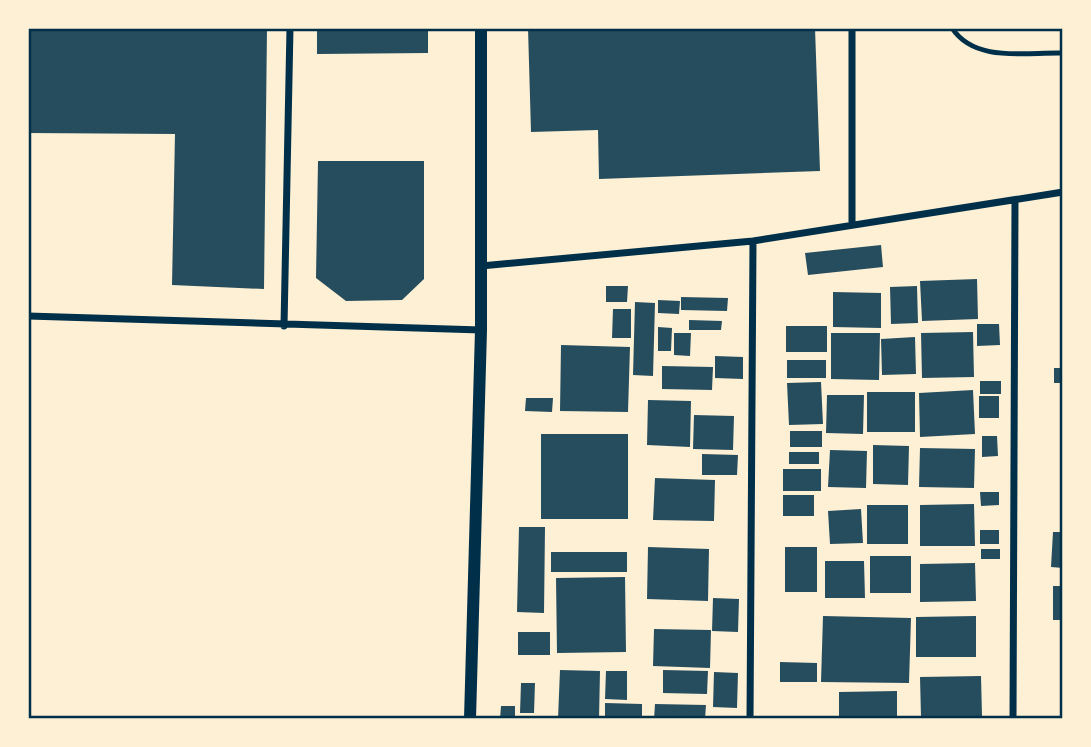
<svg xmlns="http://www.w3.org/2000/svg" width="1091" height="747" font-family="'Space Grotesk',sans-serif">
  <rect width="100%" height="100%" fill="#fdf0d5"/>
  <path fill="#264d5e" d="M28,28H267L264,289L172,285L175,134L28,133Z
    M317,28H428V53L317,54Z
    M528,28H815L820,171L599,179L598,130L531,132Z
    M318,161H424V279L402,300L346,301L316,278Z
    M881,245L883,267L808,275L805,253Z
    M977,279L978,319L922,321L920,281Z
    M606,286H628L627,302H606Z
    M917,286L918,323L891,324L890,287Z
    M833,292L881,293V328L833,327Z
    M681,297L728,298L727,311L681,310Z
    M658,300L680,301L679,314L658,313Z
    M635,302L655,303L653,376L633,375Z
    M613,309H631V338H612Z
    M689,320L722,321L721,330H689Z
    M977,324H999L1000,345L977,346Z
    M786,326H827V352H786Z
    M658,327L672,328L671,351H658Z
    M973,332L974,377L922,378L921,333Z
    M674,333H691L690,356L674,355Z
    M831,333H880L879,380L831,379Z
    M915,337L916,374L882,375L881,339Z
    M561,345L630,347L628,412L560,411Z
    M715,356L743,357V379L715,378Z
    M787,360H826V378H787Z
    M662,366L713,367L712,390L662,389Z
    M1054,368H1063V383H1054Z
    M980,381H1001V394H980Z
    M821,382L823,424L789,425L787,383Z
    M973,390L975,434L920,437L919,393Z
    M867,392H915V432H867Z
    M827,395H864L863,434L826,433Z
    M979,396H999V418H979Z
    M526,398H553L552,412L525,411Z
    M648,400L691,401L690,447L647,445Z
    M694,415L734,416L733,450L693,449Z
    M790,431H822V447H790Z
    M541,434H628V519H541Z
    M982,436H997L998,456L982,457Z
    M873,445L909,446L908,485L873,484Z
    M920,448L975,449L974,488L919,487Z
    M830,450L867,451L866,488L828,487Z
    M789,452H819V464H789Z
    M702,454L738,455L737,475H702Z
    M783,469H821V491H783Z
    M655,478L715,480L714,521L653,520Z
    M980,492H999V505L981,506Z
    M783,495H814V516H783Z
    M974,504L975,546H920V505Z
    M867,505H908V544H867Z
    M861,509L863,543L830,544L828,511Z
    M519,527H545L544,613L517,612Z
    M980,530H999V544H980Z
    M1053,532H1063V568L1051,567Z
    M648,547L709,549L708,601L647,599Z
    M785,547H817V592H785Z
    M981,549H1000V559H981Z
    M551,552H627V572H551Z
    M870,556H911V593H870Z
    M825,561H864L865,598H825Z
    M975,563L976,601L920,602V564Z
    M625,577L626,652L557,653L556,578Z
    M1053,586H1063V620H1053Z
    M713,598L739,599L738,632L712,631Z
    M823,616L911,618L909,683L821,682Z
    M976,616V657H916V617Z
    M654,629L711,630L710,668L653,666Z
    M518,632H550V655H518Z
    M780,662L817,663V682H780Z
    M560,670L600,671L599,719H558Z
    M663,670L708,671L707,694L663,693Z
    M606,671H627V700L605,699Z
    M714,672L738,673L737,708L713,707Z
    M981,676L982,716L921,717L920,677Z
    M521,683H535L534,713H520Z
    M897,691V719H839V692Z
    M605,703L642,704V719H605Z
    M655,704L706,705L705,719H654Z
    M501,706H515V719H500Z"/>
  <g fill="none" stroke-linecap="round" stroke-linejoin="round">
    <path stroke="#003049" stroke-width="5" d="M952,28C975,63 1025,52 1063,53"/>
    <path stroke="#003049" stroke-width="7" d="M852,28V225
      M481,266L753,241L1063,192
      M28,316L481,330
      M284,326L290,28
      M750,719L753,241
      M1013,719L1015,200"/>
    <path stroke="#003049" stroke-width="12" d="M470,719L481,330V28"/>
  </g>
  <rect width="1091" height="747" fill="none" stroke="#fdf0d5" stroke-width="60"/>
  <rect x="30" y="30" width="1031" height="687" fill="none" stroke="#003049" stroke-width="2.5"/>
</svg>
